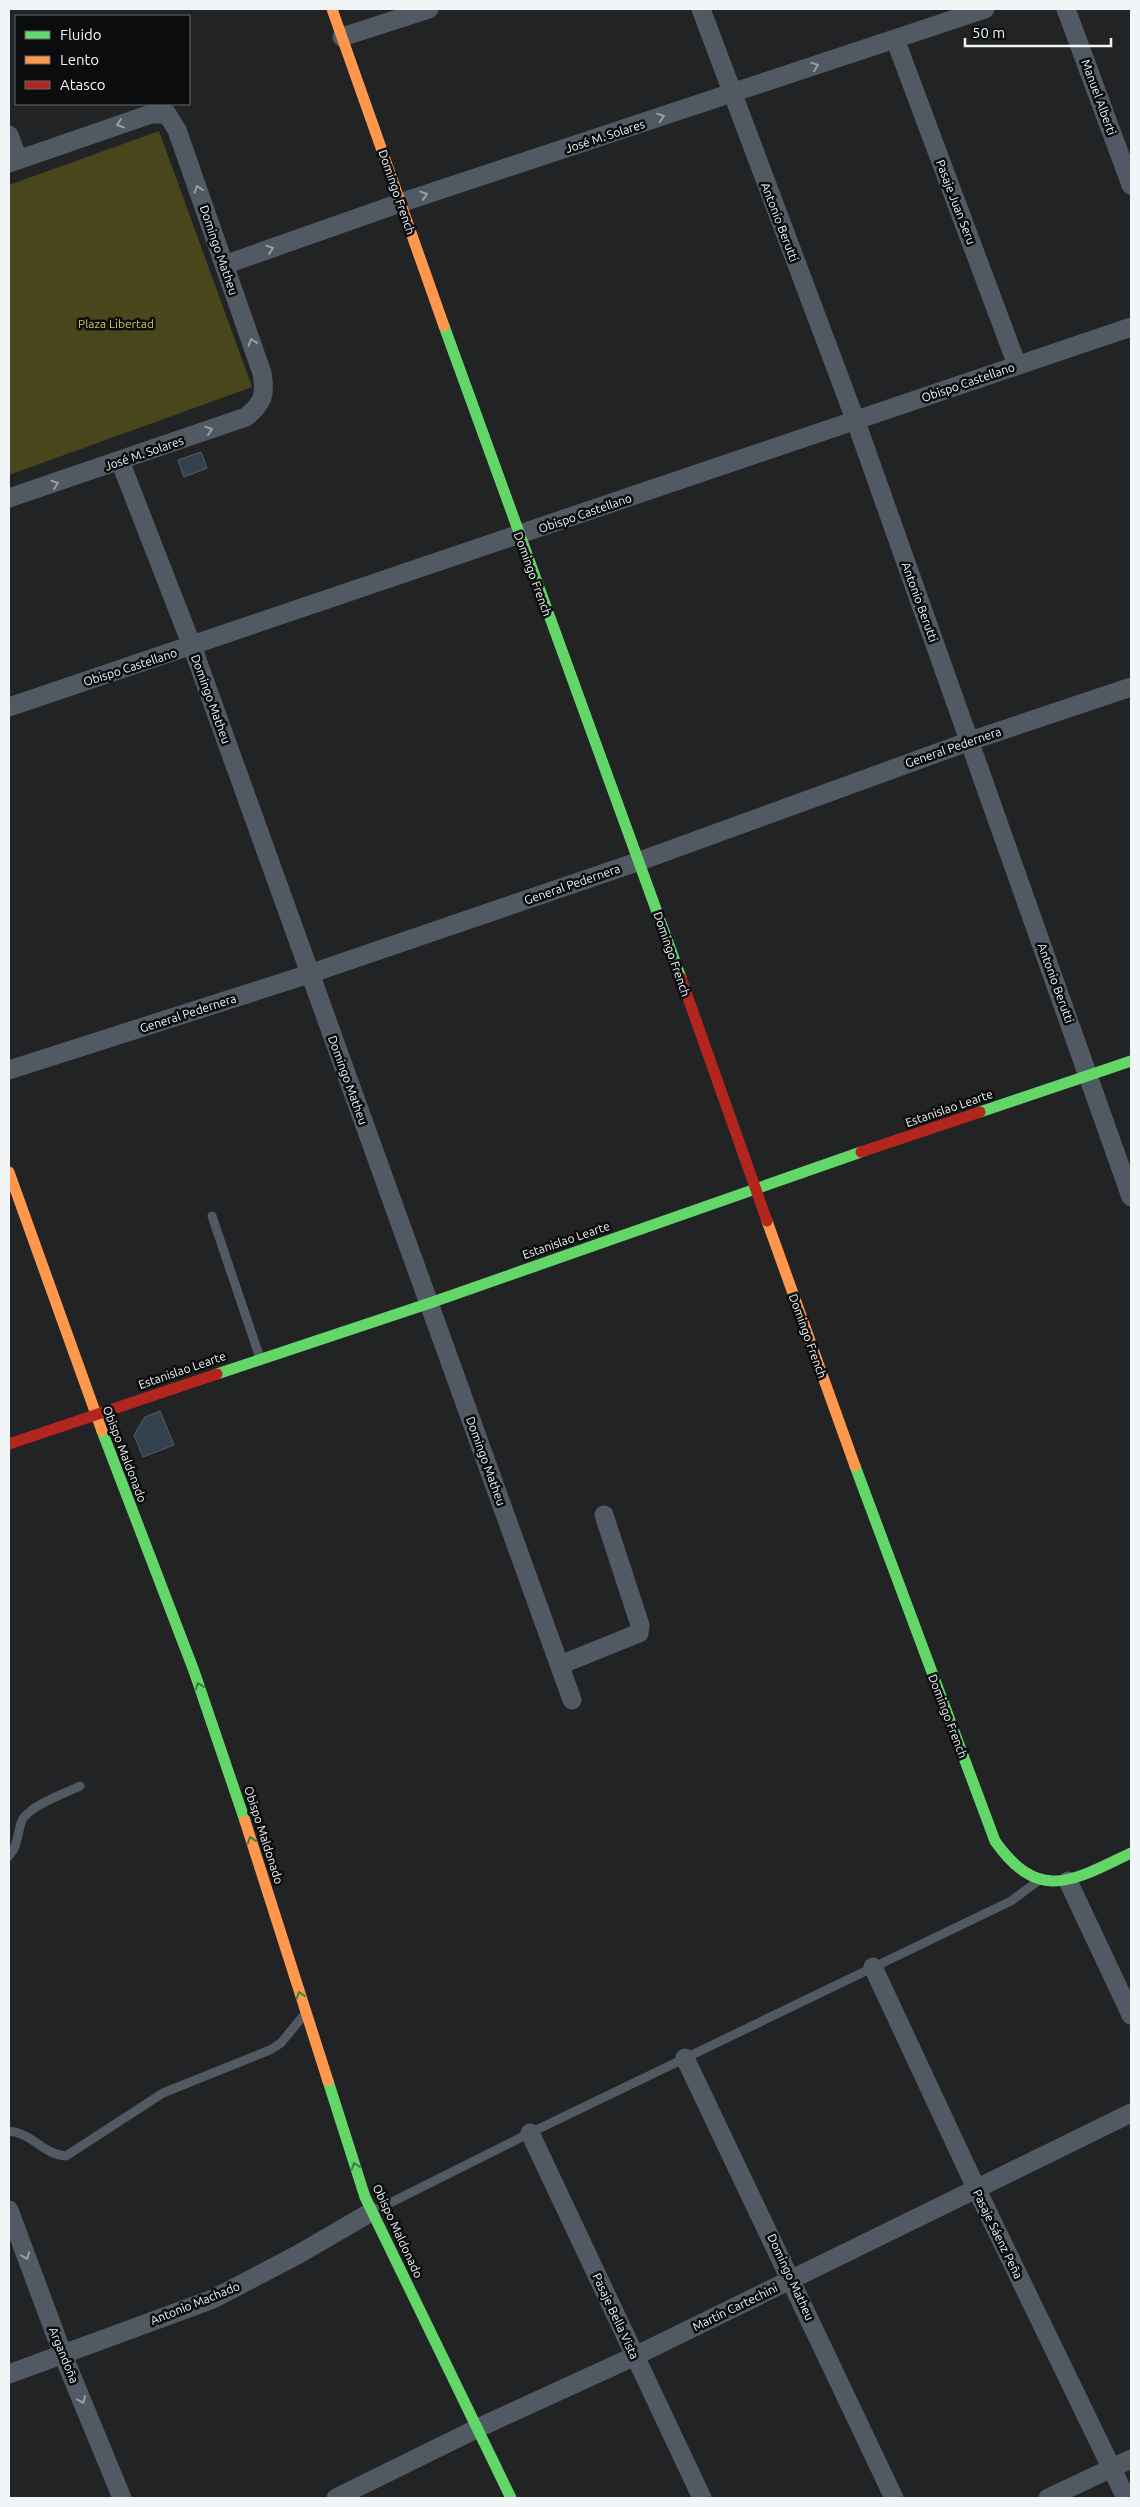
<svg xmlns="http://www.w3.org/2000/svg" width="1140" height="2507" font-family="Ubuntu,sans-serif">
  <rect width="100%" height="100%" fill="#212325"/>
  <path fill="#4a461c" d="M159,131L252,387L9,475V185Z"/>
  <path fill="#33414e" stroke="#5b5d5f" d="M201,452L207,468L184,477L178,460Z
    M160,1411L174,1445L143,1457L134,1435L145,1417Z"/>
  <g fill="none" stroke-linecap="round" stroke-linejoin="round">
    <path stroke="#515962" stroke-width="9" d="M212,1216L260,1358
      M9,1856C18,1846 17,1835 21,1823C25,1807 66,1793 80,1786
      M9,2131C32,2133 44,2155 66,2156L163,2093L270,2050L281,2043L303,2016
      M374,2211L530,2133L1011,1901L1038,1881"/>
    <path stroke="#515962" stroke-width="19" d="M701,9L855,419L1131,1197
      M1066,9L1131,185
      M342,37L429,9
      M895,39L1017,365
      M9,135L18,160
      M9,163L151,114H167L177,130L262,373C266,395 263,403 246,417L9,498
      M224,265L400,203L985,9
      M120,461L192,646L572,1700
      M9,707C384,583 757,453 1131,327
      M9,1070L309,974L640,861L970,741L1131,687
      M560,1665L639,1633L640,1625L604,1515
      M1068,1881L1131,2015
      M873,1967L977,2190L1126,2498
      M685,2058L894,2498
      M530,2133L702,2498
      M9,2210L63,2355L122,2498
      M9,2374L213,2299L299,2254L371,2212
      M336,2498L478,2428L635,2356L1131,2113
      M1048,2498L1131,2459"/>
    <path stroke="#63d668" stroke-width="11" d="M444,326L681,978
      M980,1112L1131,1061
      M217,1374L430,1303L861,1152
      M102,1431L194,1671L245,1821
      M855,1466L995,1841C1040,1905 1075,1879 1131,1853
      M328,2081L365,2197L511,2498"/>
    <path stroke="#ff974d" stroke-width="11" d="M332,9L444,326
      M9,1172L102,1431
      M767,1221L855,1466
      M245,1821L328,2081"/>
    <path stroke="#b3261e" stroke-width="11" d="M681,978L767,1221
      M861,1152L980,1112
      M9,1444L217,1374"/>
  </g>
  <defs><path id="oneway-chevron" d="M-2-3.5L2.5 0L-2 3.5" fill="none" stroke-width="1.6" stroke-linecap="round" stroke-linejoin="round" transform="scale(1.25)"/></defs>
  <g stroke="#999fa6">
    <use href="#oneway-chevron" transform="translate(815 66) rotate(-19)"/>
    <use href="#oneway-chevron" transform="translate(661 117) rotate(-18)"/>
    <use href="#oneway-chevron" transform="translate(120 124) rotate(161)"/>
    <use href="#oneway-chevron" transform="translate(198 189) rotate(-109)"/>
    <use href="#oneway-chevron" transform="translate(424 195) rotate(-18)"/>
    <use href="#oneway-chevron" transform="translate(270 249) rotate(-19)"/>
    <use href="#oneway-chevron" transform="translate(252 342) rotate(-109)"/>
    <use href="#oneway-chevron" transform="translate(209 430) rotate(-19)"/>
    <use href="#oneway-chevron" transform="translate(55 484) rotate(-19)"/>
    <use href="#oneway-chevron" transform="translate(26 2256) rotate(69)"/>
    <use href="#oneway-chevron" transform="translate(82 2400) rotate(68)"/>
  </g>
  <g stroke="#3b7b40">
    <use href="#oneway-chevron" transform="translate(199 1686) rotate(-109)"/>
    <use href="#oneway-chevron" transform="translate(251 1840) rotate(-108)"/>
    <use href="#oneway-chevron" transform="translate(300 1995) rotate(-108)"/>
    <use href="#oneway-chevron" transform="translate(355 2166) rotate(-108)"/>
  </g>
  <g text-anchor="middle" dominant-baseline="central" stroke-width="5" stroke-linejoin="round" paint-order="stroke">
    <g font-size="12" fill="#f2f5f8" stroke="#0a0c0e">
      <text transform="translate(1099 97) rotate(70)">Manuel Alberti</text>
      <text transform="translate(605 136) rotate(-18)">José M. Solares</text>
      <text transform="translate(397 192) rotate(71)">Domingo French</text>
      <text transform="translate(956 202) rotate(69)">Pasaje Juan Seru</text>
      <text transform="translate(780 222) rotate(69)">Antonio Berutti</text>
      <text transform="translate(219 250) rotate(71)">Domingo Matheu</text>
      <text transform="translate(968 382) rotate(-19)">Obispo Castellano</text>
      <text transform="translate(144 453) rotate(-19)">José M. Solares</text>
      <text transform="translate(585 513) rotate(-19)">Obispo Castellano</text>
      <text transform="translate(533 574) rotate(70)">Domingo French</text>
      <text transform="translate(920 602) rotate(70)">Antonio Berutti</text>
      <text transform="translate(130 667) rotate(-18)">Obispo Castellano</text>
      <text transform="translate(211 699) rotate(70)">Domingo Matheu</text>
      <text transform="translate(953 747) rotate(-19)">General Pedernera</text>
      <text transform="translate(572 884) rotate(-19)">General Pedernera</text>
      <text transform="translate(672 954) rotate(71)">Domingo French</text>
      <text transform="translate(1056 983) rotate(70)">Antonio Berutti</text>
      <text transform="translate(188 1013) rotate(-18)">General Pedernera</text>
      <text transform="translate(348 1080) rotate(70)">Domingo Matheu</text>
      <text transform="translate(949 1108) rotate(-19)">Estanislao Learte</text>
      <text transform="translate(566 1240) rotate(-19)">Estanislao Learte</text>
      <text transform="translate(808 1336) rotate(70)">Domingo French</text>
      <text transform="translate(182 1370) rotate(-19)">Estanislao Learte</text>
      <text transform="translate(125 1454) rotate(69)">Obispo Maldonado</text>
      <text transform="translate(486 1461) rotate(70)">Domingo Matheu</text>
      <text transform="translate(948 1716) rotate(69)">Domingo French</text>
      <text transform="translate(264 1835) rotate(72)">Obispo Maldonado</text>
      <text transform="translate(398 2231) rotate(65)">Obispo Maldonado</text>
      <text transform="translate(998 2234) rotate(64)">Pasaje Sáenz Peña</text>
      <text transform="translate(791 2277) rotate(65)">Domingo Matheu</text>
      <text transform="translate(195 2303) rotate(-22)">Antonio Machado</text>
      <text transform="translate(735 2307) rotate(-26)">Martín Cartechini</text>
      <text transform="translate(616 2316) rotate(65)">Pasaje Bella Vista</text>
      <text transform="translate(64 2355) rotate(68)">Argandoña</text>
    </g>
    <g font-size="12" fill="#d3c945" stroke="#0a0c0e">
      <text x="116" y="323">Plaza Libertad</text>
    </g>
  </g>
  <rect width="1140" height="2507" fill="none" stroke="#f2f5f8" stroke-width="20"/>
  <rect x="15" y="15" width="175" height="90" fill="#0a0c0e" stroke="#67696c"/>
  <rect x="25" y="31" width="25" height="8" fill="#63d668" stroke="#67696c"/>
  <text x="60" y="40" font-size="15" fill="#f2f5f8">Fluido</text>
  <rect x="25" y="56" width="25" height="8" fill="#ff974d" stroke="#67696c"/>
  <text x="60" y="65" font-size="15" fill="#f2f5f8">Lento</text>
  <rect x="25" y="81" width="25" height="8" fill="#b3261e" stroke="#67696c"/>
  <text x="60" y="90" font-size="15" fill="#f2f5f8">Atasco</text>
  <path d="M965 38v8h146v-8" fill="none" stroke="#f2f5f8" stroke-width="2.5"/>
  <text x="972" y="38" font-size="15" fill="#f2f5f8" stroke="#0a0c0e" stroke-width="4" paint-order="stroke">50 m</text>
</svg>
